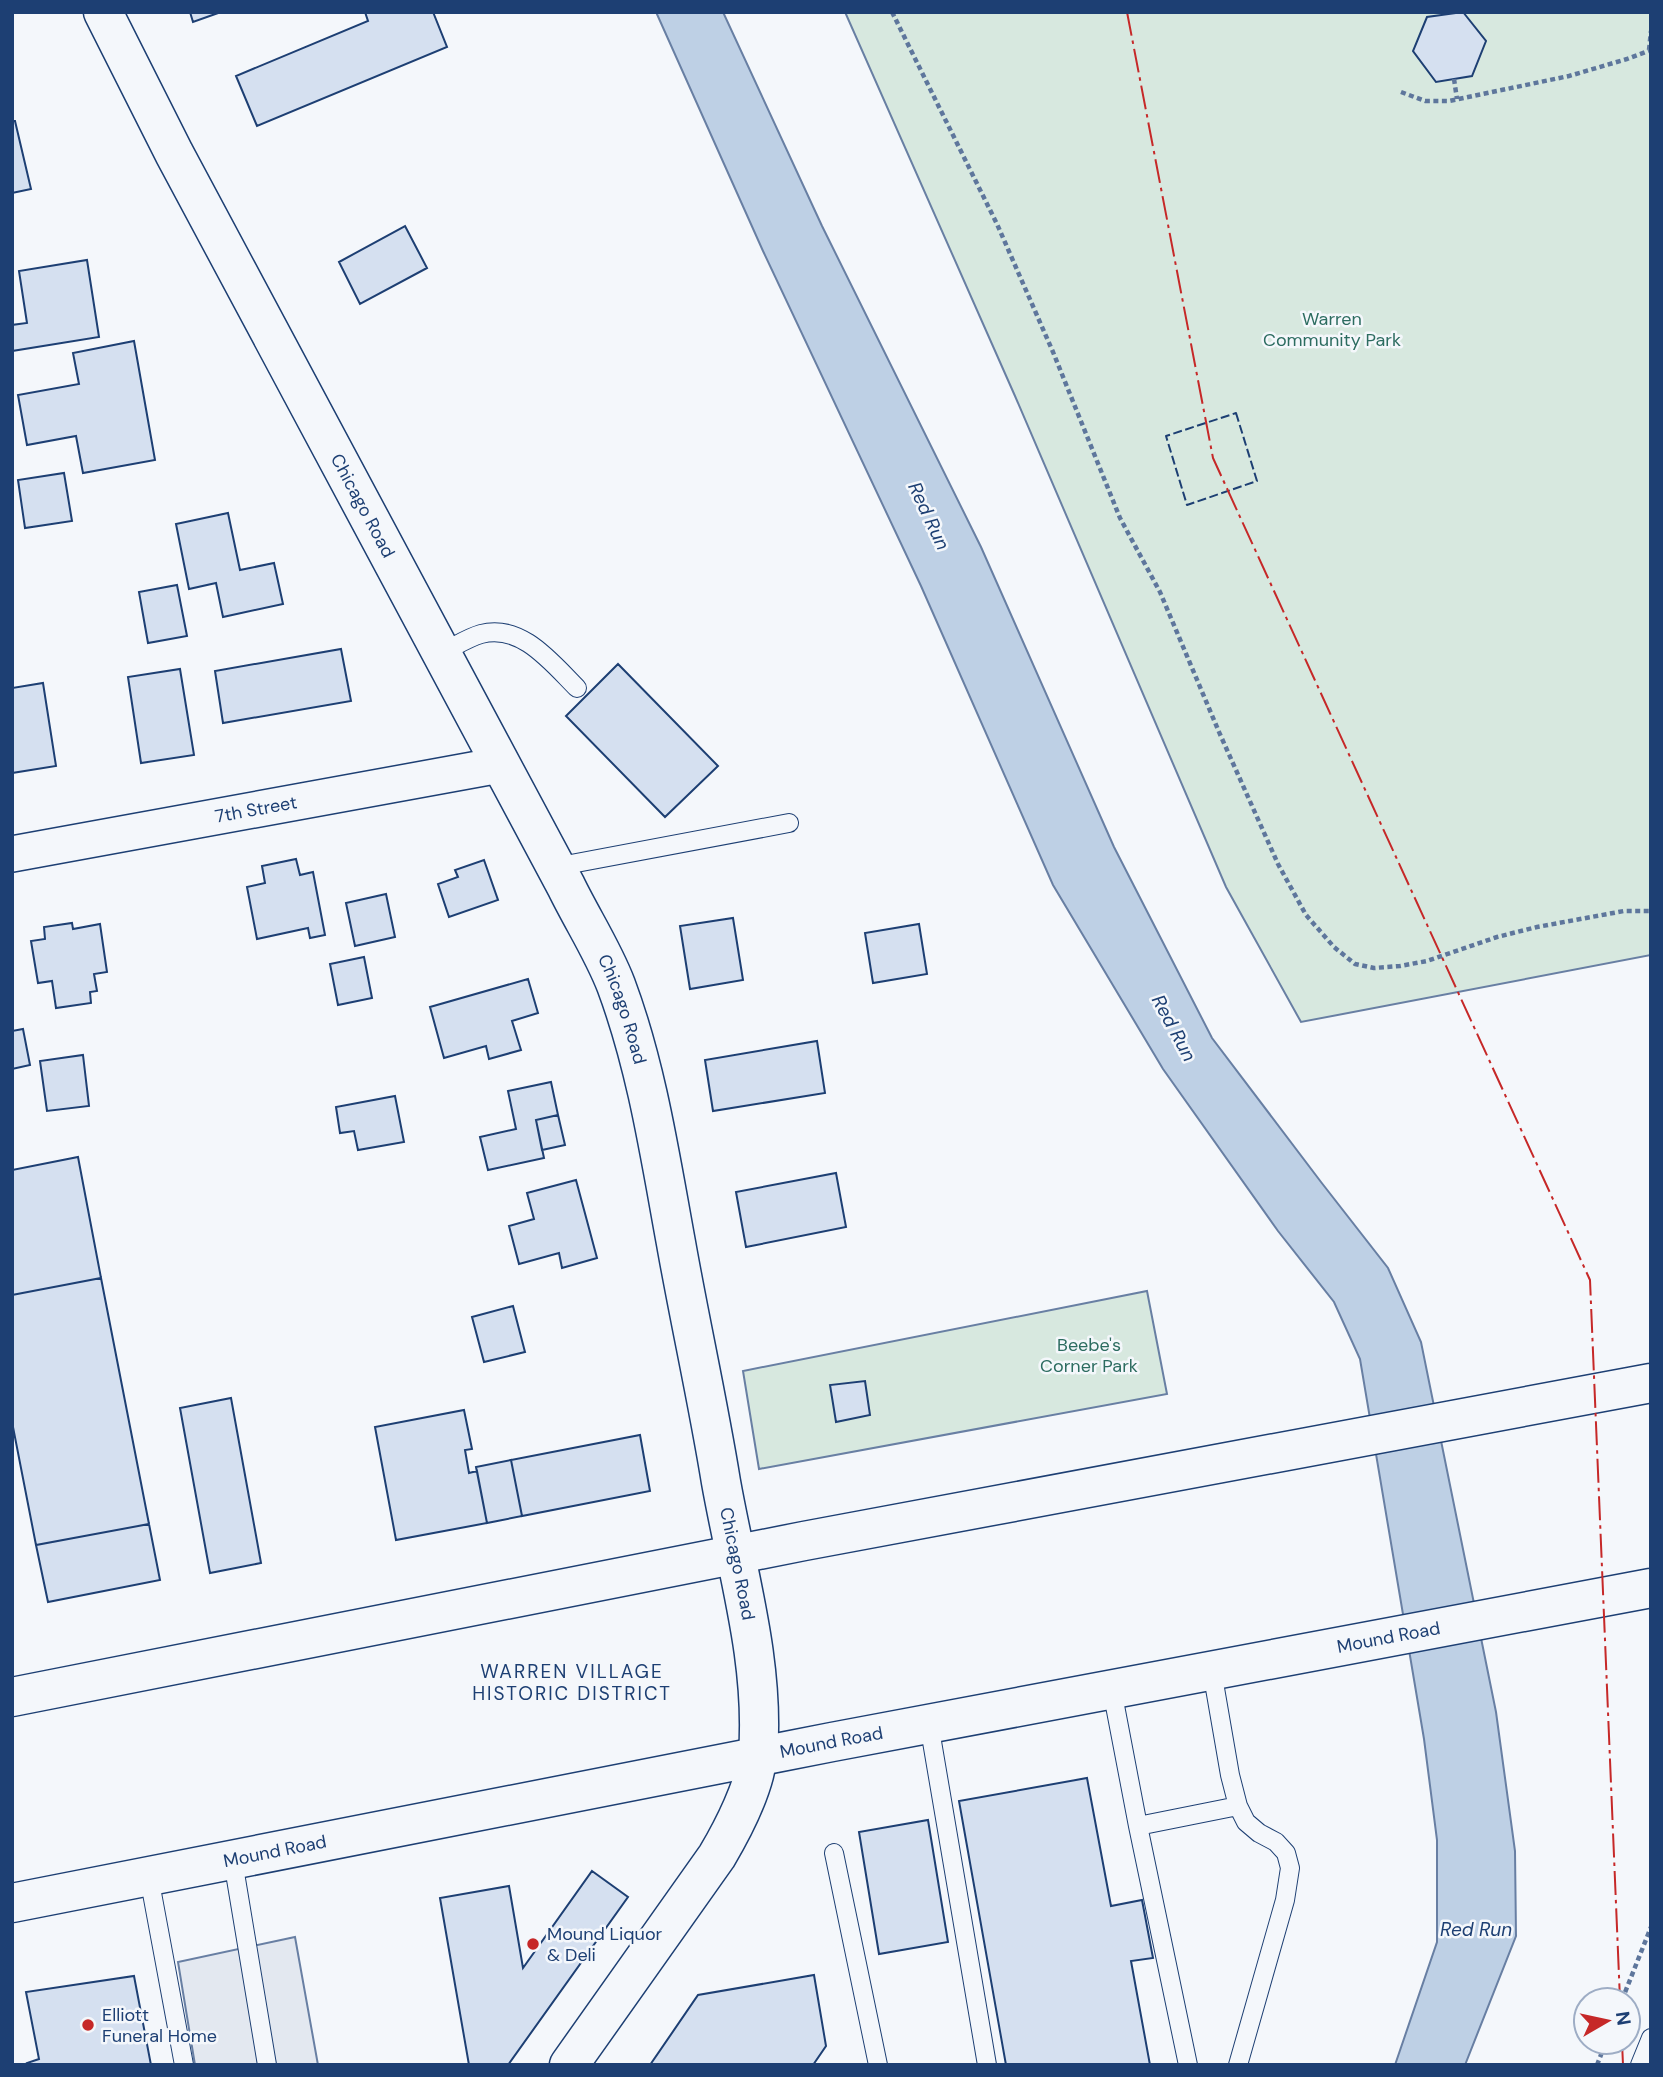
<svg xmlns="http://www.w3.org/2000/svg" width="1663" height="2077" font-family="'DM Sans',sans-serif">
  <rect width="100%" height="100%" fill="#f4f7fb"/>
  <path fill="#d7e8df" stroke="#687fa3" stroke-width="2" d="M845,12H1651V955L1301,1022L1226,887L1015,396Z
    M1147,1291L1167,1394L759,1469L743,1371Z"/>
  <path fill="#e3e8f0" stroke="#687fa3" stroke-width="2" d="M295,1937L318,2065H195L178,1962Z"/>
  <path fill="#bed0e5" stroke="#687fa3" stroke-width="2" d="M656,12H723L822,226L981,547L1114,847L1212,1038L1321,1182L1388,1268L1421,1342L1496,1712L1515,1851L1516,1936L1465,2065H1395L1437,1942V1840L1424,1739L1360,1359L1334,1302L1278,1231L1163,1069L1053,885L921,586L763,251Z"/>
  <path fill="#d5e0f0" stroke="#1d3f73" stroke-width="2" d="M190,12H221L193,22Z
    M365,12H433L447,47L257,126L236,76L368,21Z
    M1463,12L1486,41L1472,76L1436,82L1413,51L1427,17Z
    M12,121H15L31,189L12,193Z
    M405,226L427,268L360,304L339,262Z
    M87,260L99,337L12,351V325L27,323L19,271Z
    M134,341L155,460L83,473L76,436L27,445L18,395L79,384L73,353Z
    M64,473L72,521L25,528L18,480Z
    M228,513L240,570L274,563L283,604L223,617L216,583L189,589L176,524Z
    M177,585L187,636L148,643L139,592Z
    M341,649L351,701L223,723L215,671Z
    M618,664L718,766L665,817L566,716Z
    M180,669L194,755L141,763L128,677Z
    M43,683L56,766L12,773V688Z
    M296,859L300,875L313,872L325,935L310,938L308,928L257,939L247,887L265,883L262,866Z
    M484,860L498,900L449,917L438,884L458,877L455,870Z
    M386,894L395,937L355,946L346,903Z
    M733,918L743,980L690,989L680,926Z
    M72,923L73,929L100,924L107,972L94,974L97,991L90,992L91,1003L56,1008L52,981L38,983L31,941L45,939L44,927Z
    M919,924L927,974L873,983L865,933Z
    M364,957L372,998L338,1005L330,964Z
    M528,979L538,1013L512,1021L521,1050L489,1059L486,1046L444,1058L430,1007Z
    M23,1029L30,1065L12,1069V1031Z
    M817,1041L825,1093L713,1111L705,1060Z
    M83,1055L89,1106L47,1111L40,1061Z
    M551,1082L558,1115L536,1120L544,1158L488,1170L480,1137L516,1129L508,1091Z
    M395,1096L404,1142L358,1150L354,1131L340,1133L336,1107Z
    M558,1115L565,1145L542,1150L536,1120Z
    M78,1157L101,1278L12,1295V1170Z
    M836,1173L846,1227L746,1247L736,1192Z
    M576,1180L597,1258L562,1268L559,1253L519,1264L509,1226L534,1219L527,1193Z
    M101,1278L149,1524L36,1545L12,1422V1295Z
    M513,1306L525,1352L484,1362L472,1317Z
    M865,1381L870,1415L836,1422L830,1385Z
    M231,1398L261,1563L210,1573L180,1408Z
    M464,1410L472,1449L465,1450L469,1473L477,1471L487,1523L396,1540L375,1427Z
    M640,1435L650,1491L522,1516L511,1460Z
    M511,1460L522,1516L487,1523L476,1467Z
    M149,1524L160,1580L48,1602L36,1545Z
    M1087,1778L1111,1906L1142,1900L1153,1958L1131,1961L1150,2065H1006L959,1801Z
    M928,1820L948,1942L879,1954L859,1832Z
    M592,1871L628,1897L508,2065H469L440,1898L509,1886L523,1968Z
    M814,1975L826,2046L813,2065H650L698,1995Z
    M134,1976L151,2065H28L27,2063L39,2059L26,1992Z"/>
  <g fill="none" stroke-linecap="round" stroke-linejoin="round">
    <g stroke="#1d3f73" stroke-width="20">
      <path id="lane" d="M441,653C454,647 467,638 481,634C521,623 552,663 577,688
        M555,867L789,823
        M1212,1671L1230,1775L1238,1806L1246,1822L1259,1833L1276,1842L1286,1853L1290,1868L1285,1900L1238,2065
        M1112,1690L1138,1826L1188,2065
        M929,1724L987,2065
        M1138,1826L1238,1806
        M834,1853L878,2065
        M233,1861L267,2065
        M149,1877L184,2065
        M1640,2065L1651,2038"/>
    </g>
    <g stroke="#1d3f73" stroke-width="38">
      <g id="street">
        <path id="s1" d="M12,854L500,765"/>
      </g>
    </g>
    <g stroke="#1d3f73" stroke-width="41">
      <g id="secondary">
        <path id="s2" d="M103,12L174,153L566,886C582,919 603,951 616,985C647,1068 660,1156 676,1243C690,1322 708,1402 721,1482C737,1572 765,1662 758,1754C755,1786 733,1829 717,1856L569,2065"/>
        <path d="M12,1697L804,1541L1651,1383"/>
        <path id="s3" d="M12,1903L832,1742L1651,1588"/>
      </g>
    </g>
    <path stroke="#5e769c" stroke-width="4.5" stroke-dasharray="5 3.5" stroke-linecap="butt" d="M892,12L997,224L1053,352L1120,518L1160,592L1219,732L1278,864L1306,915L1334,947L1355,964L1374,968L1400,966L1427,961L1497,937L1537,927L1624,911H1651
      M1649,50L1651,31
      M1454,79L1457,99
      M1401,92L1425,101H1449L1569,76L1627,59L1651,50
      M1622,2000L1651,1927
      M1597,2065L1606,2042"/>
    <use href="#lane" stroke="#f4f7fb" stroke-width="18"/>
    <use href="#street" stroke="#f4f7fb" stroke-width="35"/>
    <use href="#secondary" stroke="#f4f7fb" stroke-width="38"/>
    <path stroke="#1d3f73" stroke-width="2" stroke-dasharray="9 3.5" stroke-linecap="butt" d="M1236,413L1257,481L1187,505L1166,436Z"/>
    <path stroke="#c62828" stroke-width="2" stroke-dasharray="24 5 3.5 5" stroke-linecap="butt" d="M1127,12L1213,458L1590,1280L1620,2000
      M1622,2042L1623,2065"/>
  </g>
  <g fill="#c62828" stroke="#f4f7fb" stroke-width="2.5">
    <circle cx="533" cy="1944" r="7"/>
    <circle cx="88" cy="2025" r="7"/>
  </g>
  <g text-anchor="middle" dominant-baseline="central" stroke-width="5" stroke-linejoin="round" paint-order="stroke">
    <g font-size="18" fill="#2c6c60" stroke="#f4f7fb">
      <text x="1332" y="319">Warren<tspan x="1332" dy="21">Community Park</tspan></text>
      <text x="1089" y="1345">Beebe's<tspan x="1089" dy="21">Corner Park</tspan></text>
    </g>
    <g font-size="18" fill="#1d3f73" stroke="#f4f7fb">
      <text stroke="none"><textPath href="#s2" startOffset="558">Chicago Road</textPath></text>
      <text stroke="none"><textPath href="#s1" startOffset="248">7th Street</textPath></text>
      <text stroke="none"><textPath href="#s2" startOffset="1125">Chicago Road</textPath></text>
      <text stroke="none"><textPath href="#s2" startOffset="1692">Chicago Road</textPath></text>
      <text stroke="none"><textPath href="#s3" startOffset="1402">Mound Road</textPath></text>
      <text stroke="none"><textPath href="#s3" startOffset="835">Mound Road</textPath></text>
      <text stroke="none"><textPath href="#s3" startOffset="268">Mound Road</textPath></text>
    </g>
    <g font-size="18" fill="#1d3f73" stroke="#f4f7fb" text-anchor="start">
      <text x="547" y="1934">Mound Liquor<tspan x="547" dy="21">&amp; Deli</tspan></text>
      <text x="102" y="2015">Elliott<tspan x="102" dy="21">Funeral Home</tspan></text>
    </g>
    <g font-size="19" font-style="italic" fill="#1d3f73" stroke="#f4f7fb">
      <text transform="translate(929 516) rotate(65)">Red Run</text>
      <text transform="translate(1174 1028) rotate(62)">Red Run</text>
      <text x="1476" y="1929">Red Run</text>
    </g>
    <g font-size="19" letter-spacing="2" fill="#1d3f73" stroke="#f4f7fb">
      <text x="572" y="1671">WARREN VILLAGE<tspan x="572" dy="22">HISTORIC DISTRICT</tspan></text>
    </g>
  </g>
  <rect width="1663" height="2077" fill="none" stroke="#1d3f73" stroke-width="28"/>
  <g transform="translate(1607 2021) rotate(81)"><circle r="33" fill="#f4f7fb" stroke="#9eadc5" stroke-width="2"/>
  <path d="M0-5L12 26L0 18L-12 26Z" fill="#c62828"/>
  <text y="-10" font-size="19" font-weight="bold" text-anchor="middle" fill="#1d3f73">N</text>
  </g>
</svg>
